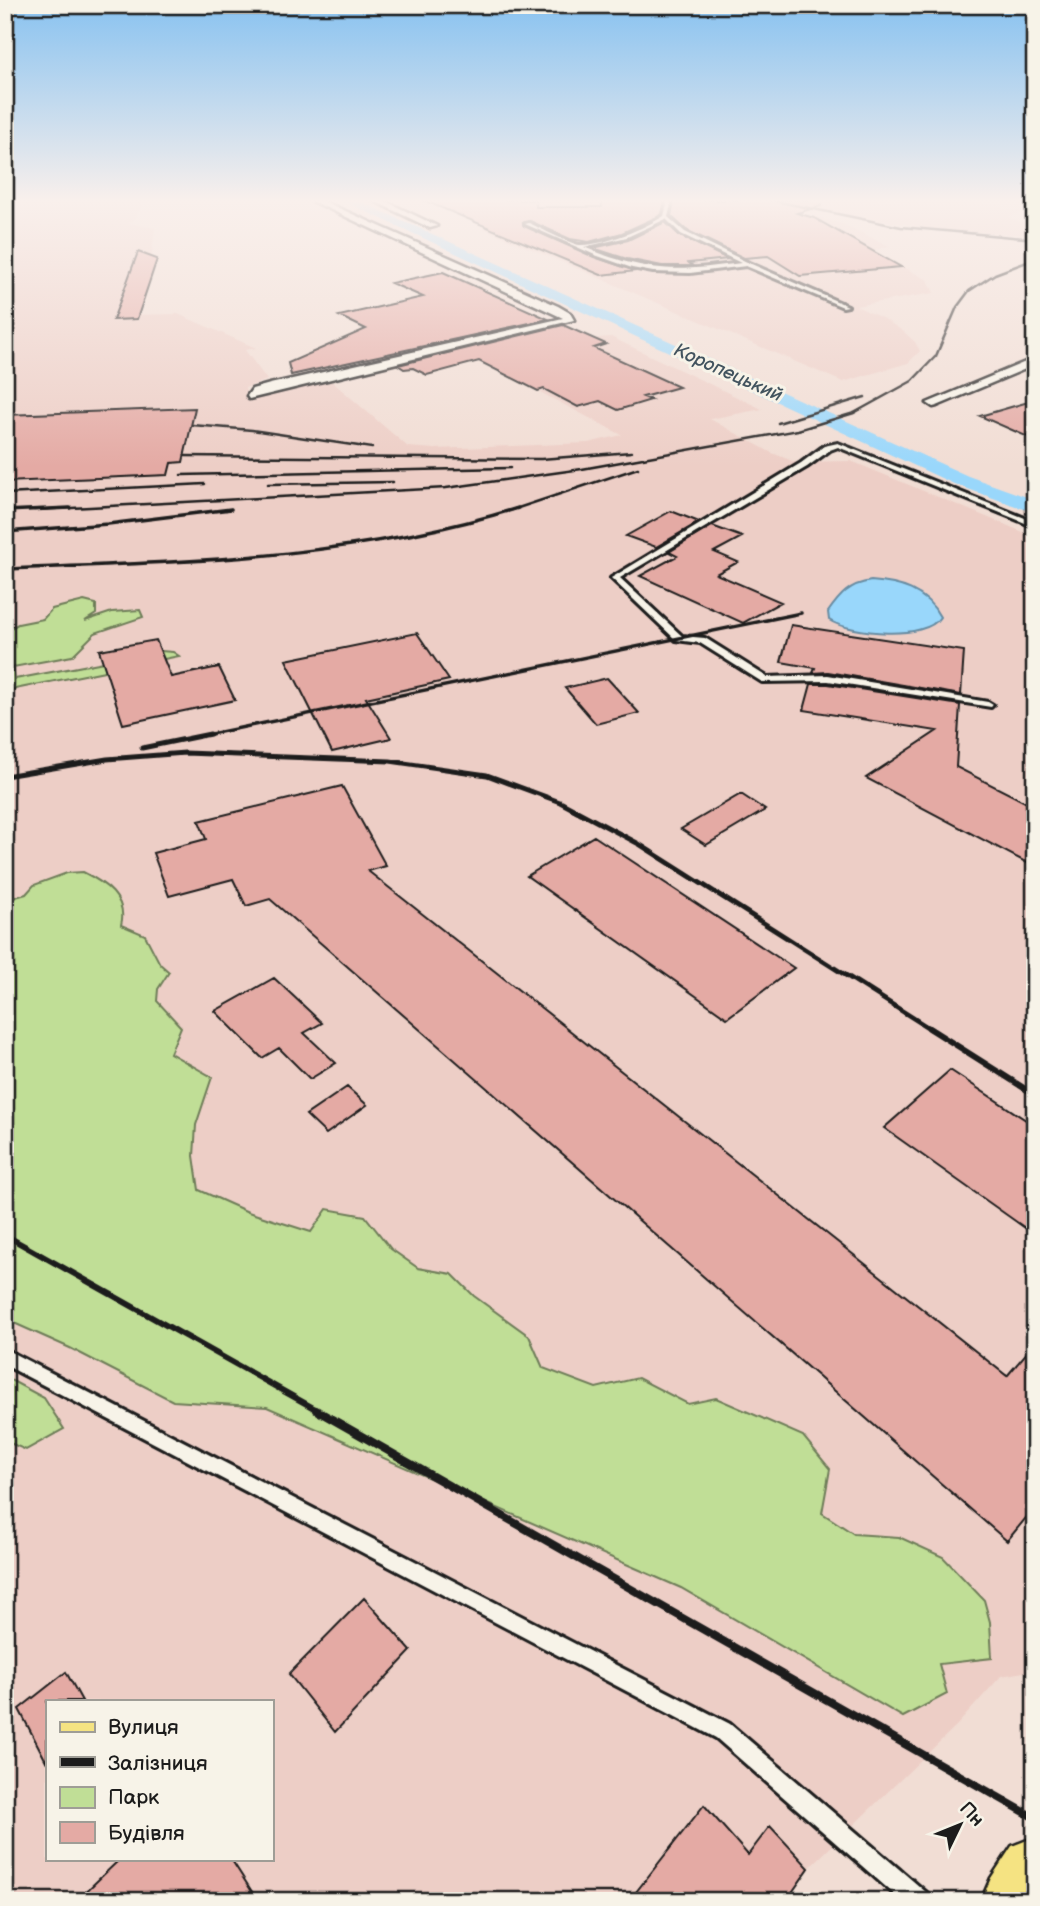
<svg xmlns="http://www.w3.org/2000/svg" width="1040" height="1906" font-family="'Balsamiq Sans',sans-serif">
  <rect width="100%" height="100%" fill="#f1ddd4"/>
  <filter id="ink" filterUnits="userSpaceOnUse"><feTurbulence type="fractalNoise" baseFrequency=".0143" numOctaves="2"/><feDisplacementMap in="SourceGraphic" scale="14" xChannelSelector="R" yChannelSelector="G"/><feConvolveMatrix kernelMatrix="1 2 1 2 8 2 1 2 1" color-interpolation-filters="sRGB"/></filter>
  <g filter="url(#ink)">
    <path fill="#edcec6" fill-rule="evenodd" d="M5,200H146L133,221L128,223L155,228L148,286L136,315L178,314L256,348L245,350L267,380L245,388L247,396L329,379L408,447L435,449L588,443L622,435L515,379L598,338L611,337L762,409L710,419L772,453L795,462L851,461L1035,537V1634L1026,1646L1035,1654V1670L1001,1676L957,1725L809,1868L786,1901H5ZM47,1701H271V1859H47Z
      M489,200H757L845,225L889,246L873,251L928,280L934,293L856,306L886,320L904,332L915,342L920,351L908,363L843,382L482,228L491,226Z
      M774,200H949L1001,205L1003,210L1022,212L1008,217L1035,227V238L1024,235L941,230L818,210Z"/>
    <path fill="#c0de96" stroke="#6e7d59" stroke-width="2" d="M84,601L96,604V614L85,621L112,612L140,610L143,617L95,633L72,656L13,667L15,679L161,651L173,652L179,656L5,691V631L18,624L43,619L52,609Z
      M83,872C105,883 128,898 121,925L145,935L160,964L169,972L158,989L157,1001L181,1027L170,1053L212,1077L196,1125L194,1156L199,1190L248,1212L311,1232L327,1209L365,1216L391,1249L418,1268L452,1274L474,1296L529,1336L543,1368L596,1388L638,1378L688,1404L716,1398L803,1436L830,1469L822,1513L854,1534L899,1537L943,1557L984,1600L990,1622L992,1658L939,1664L947,1694L903,1717L681,1588L267,1407L173,1401L70,1348L5,1319V900L26,894L34,885L67,873Z
      M5,1377L44,1398L64,1429L26,1450L5,1441Z"/>
    <path fill="#99d7fb" stroke="#678ca2" stroke-width="2" d="M871,581C899,583 926,590 940,617C926,641 850,634 829,620L828,612C840,595 849,584 871,581Z"/>
    <g fill="none" stroke-linecap="round" stroke-linejoin="round">
      <path fill="#99d7fb" fill-rule="evenodd" d="M341,200H357L968,476L1035,500V513L954,484Z"/>
    </g>
    <path fill="#e4aaa4" stroke="#1c1c1c" stroke-width="2" d="M423,200H536V207H602V200H665L662,214L655,218L622,233L589,242L570,239L530,221L523,223L524,226L594,257L636,271L601,275Z
      M674,200H820L821,206L797,213L814,218L901,267L800,276L768,256L744,258L686,230L671,216Z
      M665,222L680,236L728,259L689,263L693,266H662L627,259L593,248L628,240Z
      M138,252L157,259L137,319L113,320Z
      M443,272L548,319L291,375L288,363L366,329L339,316L423,297L391,283Z
      M563,325L606,344L594,348L679,387L643,397L651,400L618,410L600,401L578,407L544,389L538,391L479,361L427,375L413,368L404,369L398,365Z
      M1035,400V440L980,416Z
      M195,408L183,462L171,463L168,475L5,482V415Z
      M671,511L699,522L656,547L626,536Z
      M712,526L742,537L714,552L738,562L716,574L781,602L743,623L640,576L677,556L669,552Z
      M791,625L964,651L961,695L828,672L813,673L815,668L781,662Z
      M417,633L449,680L366,698L391,738L332,752L286,660Z
      M156,640L171,677L219,667L235,700L123,724L99,650Z
      M607,678L639,713L596,724L565,688Z
      M811,684H828L960,705L956,767L1035,807V867L866,778L937,731L804,710Z
      M342,786L386,866L368,871L1007,1376L1035,1343V1507L1007,1541L270,899L246,906L233,879L169,896L153,853L206,839L199,821Z
      M741,794L765,810L706,845L681,829Z
      M594,836L794,968L727,1018L527,876Z
      M274,978L322,1023L304,1033L336,1063L310,1079L279,1048L262,1058L215,1011Z
      M950,1070L1035,1126V1235L884,1128Z
      M347,1087L367,1105L326,1134L306,1115Z
      M364,1598L411,1651L335,1732L289,1674Z
      M66,1672L82,1701H47V1763L19,1709Z
      M704,1805L748,1855L770,1826L809,1868L786,1901H629Z
      M120,1859H231L258,1901H76Z"/>
    <g fill="none" stroke-linecap="round" stroke-linejoin="round">
      <g stroke="#1c1c1c" stroke-width="6">
        <path id="service" d="M668,200H672L668,217L685,232L749,263L848,306L843,307L746,266L690,273L653,272L632,268L595,255L525,224L529,223C540,228 570,244 580,245C602,246 645,228 664,216ZM666,219L681,234L741,263C675,272 647,273 584,247L627,237Z
          M838,443L1035,522V527L838,447L830,450L807,467L620,578L682,636L705,638L767,677L828,675L988,702L993,705L991,707L828,681L762,682L700,643L676,640L611,578L801,463L824,446Z
          M5,1349L730,1724L927,1893L930,1901H902L716,1738L5,1365Z"/>
      </g>
      <g stroke="#1c1c1c" stroke-width="5">
        <path id="minor" d="M310,200H321L558,306L570,313L574,320L249,399L247,396L252,389L270,384L563,318Z
          M372,200H383L437,226L430,228Z
          M1035,358V365L937,406L933,407L927,403Z"/>
      </g>
      <g stroke="#1c1c1c" stroke-width="5">
        <path id="primary" d="M1035,1837V1901H981L991,1878L1012,1846Z"/>
      </g>
      <use href="#service" fill="#f7f3e8" fill-rule="evenodd"/>
      <use href="#minor" fill="#f7f3e8" fill-rule="evenodd"/>
      <use href="#primary" fill="#f5e382" fill-rule="evenodd"/>
      <path stroke="#1c1c1c" stroke-width="2.5" d="M770,200L901,227L1035,239
        M778,423L865,397
        M192,425L252,430L372,448
        M185,456L541,459L631,452
        M181,475L510,468
        M268,484L393,482
        M5,494L205,484
        M34,510L446,488L582,469L798,430L854,413L912,381L936,356L957,307L969,291L995,274L1035,259
        M226,510L231,509
        M512,510L638,468"/>
      <path stroke="#1c1c1c" stroke-width="3.5" d="M5,511L70,508
        M5,532L108,524L231,509
        M5,569C179,562 351,560 518,508
        M201,736L801,613"/>
      <path stroke="#1c1c1c" stroke-width="5" d="M142,748L210,734
        M5,776L107,759L185,753L390,761L487,775L560,802L639,844L932,1030"/>
      <path stroke="#1c1c1c" stroke-width="6" d="M929,1028L1035,1095
        M5,1235L319,1411"/>
      <path stroke="#1c1c1c" stroke-width="8" d="M316,1410L1035,1818"/>
    </g>
  </g>
  <linearGradient id="sky" x2="0" y2="1"><stop stop-color="#88c2f0"/><stop offset="0.43" stop-color="#f9f0ec"/><stop offset="1" stop-color="#f9f0ec" stop-opacity="0"/></linearGradient>
  <rect width="1040" height="467" fill="url(#sky)"/>
  <g text-anchor="middle" dominant-baseline="central" stroke-width="6" stroke-linejoin="round" paint-order="stroke">
    <g font-size="19" font-style="italic" fill="#42545f" stroke="#f7f3e8">
      <text transform="translate(728 373) rotate(24)">Коропецький</text>
    </g>
  </g>
  <rect width="1040" height="1906" fill="none" stroke="#f7f3e8" stroke-width="28"/>
  <rect x="14" y="14" width="1012" height="1878" fill="none" stroke="#1c1c1c" stroke-width="2.5" filter="url(#ink)"/>
  <rect x="46" y="1700" width="228" height="161" fill="#f7f3e8" stroke="#9f9d96" stroke-width="2"/>
  <rect x="60" y="1722" width="35" height="10" fill="#f5e382" stroke="#9f9d96" stroke-width="2"/>
  <text x="108" y="1734" font-size="21" fill="#1c1c1c">Вулиця</text>
  <rect x="60" y="1757" width="35" height="10" fill="#1c1c1c" stroke="#9f9d96" stroke-width="2"/>
  <text x="108" y="1770" font-size="21" fill="#1c1c1c">Залізниця</text>
  <rect x="60" y="1787" width="35" height="21" fill="#c0de96" stroke="#9f9d96" stroke-width="2"/>
  <text x="108" y="1804" font-size="21" fill="#1c1c1c">Парк</text>
  <rect x="60" y="1822" width="35" height="21" fill="#e4aaa4" stroke="#9f9d96" stroke-width="2"/>
  <text x="108" y="1840" font-size="21" fill="#1c1c1c">Будівля</text>
  <g transform="translate(960 1825) rotate(47)" stroke="#f7f3e8" stroke-width="5" paint-order="stroke">
  <path d="M0-5L12 26L0 18L-12 26Z" fill="#1c1c1c"/>
  <text y="-10" font-size="19" font-weight="bold" text-anchor="middle" fill="#1c1c1c">Пн</text>
  </g>
</svg>
